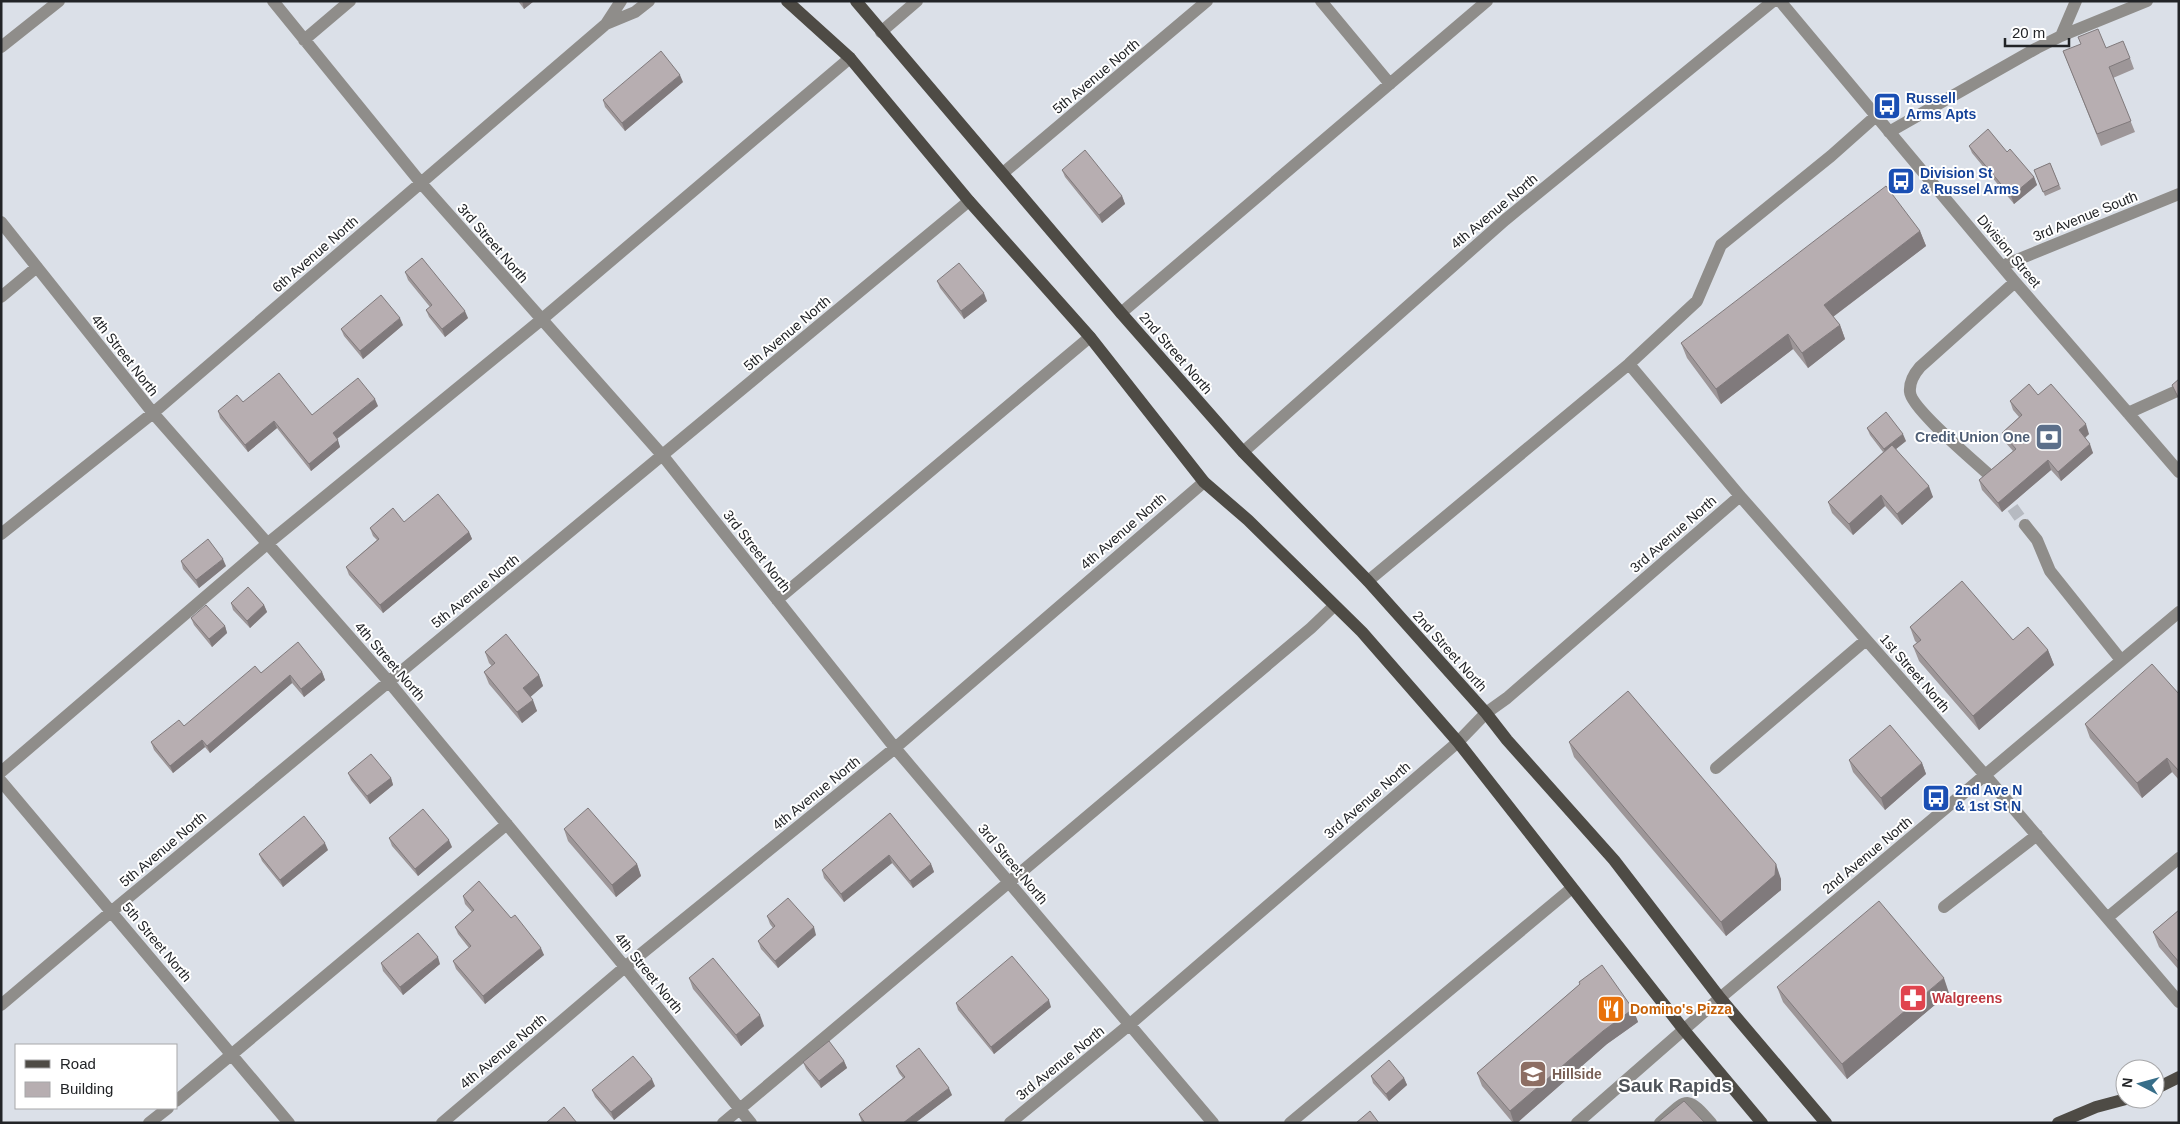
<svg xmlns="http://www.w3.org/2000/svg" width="2180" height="1124" font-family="Helvetica,sans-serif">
  <rect width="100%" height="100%" fill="#dbe0e8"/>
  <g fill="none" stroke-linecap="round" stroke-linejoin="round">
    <path stroke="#b6bac1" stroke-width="12" stroke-dasharray="12 6" stroke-linecap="butt" d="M2002,493L2025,525"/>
    <path stroke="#8f8d8a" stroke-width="12" d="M273,1L421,183L663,456L895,748L1213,1123
      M1321,1L1390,84
      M1780,1L2015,282L2179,472
      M606,24L621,1
      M881,32L917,1
      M2061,36L2147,1
      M304,40L350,1
      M1,47L59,1
      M1889,132L2037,48L2061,36L2076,1
      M1003,173L1207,1
      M1,222L153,413L389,682L625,967L751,1123
      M2002,266L2179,194
      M1,297L37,267
      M1121,313L1487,1
      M1629,364L1740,496L1985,775L2179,1002
      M2128,413L2179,390
      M1243,452L1505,220L1773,1
      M1987,473C1972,459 1911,408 1910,392C1909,382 1914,374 1920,367L2015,282
      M2025,525L2037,540L2050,571L2121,660
      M1,534L153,413L606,24L635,12L649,1
      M1368,581L1629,364L1697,301L1721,245L1831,156L1876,116
      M777,600L1090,337
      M1716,768L1866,640
      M1,772L267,544L541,320L850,58
      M1,781L289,1123
      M1944,907L2037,835
      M2107,918L2179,858
      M1,1005L112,911L969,201
      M176,1101L507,824
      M149,1123L168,1108
      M442,1123L625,967L895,748L1204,482
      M723,1123L1311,628L1334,606
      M1010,1123L1129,1025L1458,742L1486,713L1507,698L1740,496
      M1290,1123L1572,888
      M1577,1123L1720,998L2179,612
      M1660,1123C1687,1099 1686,1094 1711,1123"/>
    <path stroke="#4e4b45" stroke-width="12" d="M787,1L850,58L969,201L1090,337L1204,482L1248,520L1362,632L1458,742L1684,1030L1762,1123
      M856,1L1121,313L1243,452L1368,581L1486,713L1507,740L1614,860L1720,998L1826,1123
      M2155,1089L2179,1077
      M2058,1123L2096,1107L2126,1099"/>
  </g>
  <path fill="#9d9698" d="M518,1H534L524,9Z
    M2106,48L2130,58L2134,69L2113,78L2135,132L2101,146L2063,51Z
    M683,82L625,131L605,107L603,100Z
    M1969,146L2007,152L2034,177L2037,185L2014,204L1972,153Z
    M2050,163L2061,189L2045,196L2034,170Z
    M1062,170L1122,196L1125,204L1102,223L1065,177Z
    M1920,231L1926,246L1833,317L1840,325L1845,339L1808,368L1793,349L1721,404L1687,358L1681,343Z
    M405,272L468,318L445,337L429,317L426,310L430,307L408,280Z
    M937,281L987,301L964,319L940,288Z
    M403,325L363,359L344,336L341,329Z
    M2038,395L2089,434L2085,438L2093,453L2061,481L2051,470L2002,512L1982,490L1979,480L2013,451L2005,442L2002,433L2019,417L2013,410L2010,401Z
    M243,402L312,415L378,406L337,439L340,447L311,471L277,428L248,452L220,418L218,411Z
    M1867,428L1906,441L1896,449L1933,497L1902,525L1885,506L1853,535L1832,513L1828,502L1883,452L1870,435Z
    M404,522L469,532L472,539L383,613L349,575L346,567L377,540L373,536L370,528Z
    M181,561L226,566L199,588L183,569Z
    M231,603L264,605L267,612L250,628L233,610Z
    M191,618L225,626L227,633L212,647L194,625Z
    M1910,627L2013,640L2048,650L2054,665L1979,730L1919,661L1913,646L1917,643L1915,641Z
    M485,652L539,675L543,686L530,697L537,711L522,723L489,684L484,672L492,666L489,663Z
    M322,672L325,680L304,697L292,683L210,753L205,747L173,773L154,750L151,742L184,726L261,673Z
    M2179,694V780L2172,772L2142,798L2090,738L2085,724Z
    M1569,742L1781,879V890L1726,936L1574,757Z
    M1849,760L1922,763L1926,774L1885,810L1853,772Z
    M348,773L391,778L393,785L370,804L351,780Z
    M890,813L931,864L934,872L913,888L892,863L844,902L824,878L822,870Z
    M564,829L637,864L641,876L616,897L568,841Z
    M389,838L452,847L418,876L392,846Z
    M328,850L283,887L262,861L259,854Z
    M463,896L511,918L544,955L485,1004L456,969L453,961L469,948L458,934L455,927L472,912L465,904Z
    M2179,910V970L2159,947L2153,932Z
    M767,916L816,935L778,968L761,949L758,941L773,928L770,924Z
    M381,963L440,964L403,995L383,971Z
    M689,978L764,1026L741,1046L693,989Z
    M1579,982L1633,1009L1638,1022L1607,1044L1517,1123H1513L1482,1086L1477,1073L1580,984Z
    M1777,987L1949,993L1847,1079L1783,1002Z
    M956,1003L1051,1007L994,1054L958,1010Z
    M844,1061L847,1068L821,1088L806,1069L803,1062Z
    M896,1066L952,1095L915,1123H862L859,1114L903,1078L899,1073Z
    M1371,1076L1404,1078L1407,1085L1389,1101L1373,1083Z
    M655,1086L614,1120L595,1097L592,1090Z"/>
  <path fill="#807a7c" d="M522,1H534L524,9Z
    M680,75L683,82L625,131L622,123Z
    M2034,177L2037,185L2014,204L2011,196Z
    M1122,196L1125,204L1102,223L1099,215Z
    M1920,231L1926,246L1830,319L1824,305Z
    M984,293L987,301L964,319L961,311Z
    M465,311L468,318L445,337L442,329Z
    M400,318L403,325L363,359L360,351Z
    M1840,325L1845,339L1808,368L1802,353Z
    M1788,334L1793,349L1721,404L1716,389Z
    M375,399L378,406L335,440L333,433Z
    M274,421L277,428L248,452L245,445Z
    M2086,424L2089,434L2082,440L2079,430Z
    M1903,434L1906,441L1886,457L1884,449Z
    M338,440L340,447L311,471L309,464Z
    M2090,444L2093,453L2061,481L2058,472Z
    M2048,460L2051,470L2002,512L1998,503Z
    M1929,486L1933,497L1902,525L1897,514Z
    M1881,495L1885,506L1853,535L1849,524Z
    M469,532L472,539L383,613L380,605Z
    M223,559L226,566L199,588L196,580Z
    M264,605L267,612L250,628L247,621Z
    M225,626L227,633L212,647L209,639Z
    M2048,650L2054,665L1979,730L1973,716Z
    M322,672L325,680L304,697L301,689Z
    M290,675L292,683L210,753L207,746Z
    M539,675L543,686L527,700L523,688Z
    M533,700L537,711L522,723L517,712Z
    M202,740L205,747L173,773L170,766Z
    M2167,758L2172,772L2142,798L2137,783Z
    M1922,763L1926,774L1885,810L1881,798Z
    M391,778L393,785L370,804L367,796Z
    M449,840L452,847L418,876L415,869Z
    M325,843L328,850L283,887L280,880Z
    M889,855L892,863L844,902L841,894Z
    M637,864L641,876L616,897L612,885Z
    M931,864L934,872L913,888L910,881Z
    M1776,864L1781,879V890L1726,936L1721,922Z
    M814,927L816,935L778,968L775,961Z
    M541,948L544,955L485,1004L483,996Z
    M438,957L440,964L403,995L400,987Z
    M1944,978L1949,993L1847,1079L1842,1064Z
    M1049,1000L1051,1007L994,1054L991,1047Z
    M1633,1009L1638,1022L1607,1044L1517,1123H1514L1510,1111L1603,1031Z
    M760,1015L764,1026L741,1046L736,1035Z
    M844,1061L847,1068L821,1088L819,1081Z
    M1404,1078L1407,1085L1389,1101L1386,1094Z
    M652,1079L655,1086L614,1120L611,1112Z
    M949,1088L952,1095L915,1123H903Z"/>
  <path fill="#b7aeb1" stroke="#807a7c" d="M2098,29L2106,48L2123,41L2130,58L2109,67L2131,121L2097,134L2063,51L2081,44L2078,37Z
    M661,51L680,75L622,123L603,100Z
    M1988,129L2007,152L2010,149L2034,177L2011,196L1969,146Z
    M1085,150L1122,196L1099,215L1062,170Z
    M2050,163L2059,185L2043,192L2034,170Z
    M1886,186L1920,231L1824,305L1840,325L1802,353L1788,334L1716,389L1681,343Z
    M422,258L465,311L442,329L426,310L432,305L405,272Z
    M959,263L984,293L961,311L937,281Z
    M381,295L400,318L360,351L341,329Z
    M279,373L312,415L358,378L375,399L333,433L338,440L309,464L274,421L245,445L218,411L237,395L243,402Z
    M2179,379V399L2172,385Z
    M2029,384L2038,395L2051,384L2086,424L2079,430L2090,444L2058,472L2048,460L1998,503L1979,480L2016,449L2002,433L2022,415L2010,401Z
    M1886,412L1903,434L1884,449L1867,428Z
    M1892,445L1929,486L1897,514L1881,495L1849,524L1828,502Z
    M438,494L469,532L380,605L346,567L379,539L370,528L393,508L404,522Z
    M208,539L223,559L196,580L181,561Z
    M1962,581L2013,640L2028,627L2048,650L1973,716L1913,646L1921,640L1910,627Z
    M248,587L264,605L247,621L231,603Z
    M206,605L225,626L209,639L191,618Z
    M506,634L539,675L523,688L533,700L517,712L484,672L495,663L485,652Z
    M298,642L322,672L301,689L290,675L207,746L202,740L170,766L151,742L179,720L184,726L255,666L261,673Z
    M2152,664L2179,694V771L2167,758L2137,783L2085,724Z
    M1628,691L1776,864L1775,875L1721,922L1569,742Z
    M1890,725L1922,763L1881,798L1849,760Z
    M371,754L391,778L367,796L348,773Z
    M588,808L637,864L612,885L564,829Z
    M423,809L449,840L415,869L389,838Z
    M890,813L931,864L910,881L889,855L841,894L822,870Z
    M304,816L325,843L280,880L259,854Z
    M479,881L511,918L515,915L541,948L483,996L453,961L471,946L455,927L474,910L463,896Z
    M788,898L814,927L775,961L758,941L775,926L767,916Z
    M1879,901L1944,978L1842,1064L1777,987Z
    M2179,910V962L2153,932Z
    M418,933L438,957L400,987L381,963Z
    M1012,956L1049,1000L991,1047L956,1003Z
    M713,958L760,1015L736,1035L689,978Z
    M1602,965L1633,1009L1603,1031L1510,1111L1477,1073L1580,984L1579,982Z
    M829,1041L844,1061L819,1081L803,1062Z
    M919,1048L949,1088L903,1123H865L859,1114L905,1077L896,1066Z
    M633,1056L652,1079L611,1112L592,1090Z
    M1389,1060L1404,1078L1386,1094L1371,1076Z
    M1684,1101L1705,1123H1657Z
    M564,1107L577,1123H546Z
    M1370,1111L1379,1123H1356Z"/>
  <defs>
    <g id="bus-square" transform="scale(1.4375)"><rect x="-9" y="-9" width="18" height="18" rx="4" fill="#1a4fb4" stroke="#fff"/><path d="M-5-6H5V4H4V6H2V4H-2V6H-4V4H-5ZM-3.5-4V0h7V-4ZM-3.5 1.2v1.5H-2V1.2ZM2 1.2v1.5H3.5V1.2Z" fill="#fff"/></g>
    <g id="bank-square" transform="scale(1.4375)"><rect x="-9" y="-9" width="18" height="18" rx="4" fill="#5c6f8a" stroke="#fff"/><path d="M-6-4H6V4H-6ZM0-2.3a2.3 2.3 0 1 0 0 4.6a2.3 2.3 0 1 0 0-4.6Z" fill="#fff"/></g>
    <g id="pharmacy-square" transform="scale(1.4375)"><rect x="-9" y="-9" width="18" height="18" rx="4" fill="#e0444e" stroke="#fff"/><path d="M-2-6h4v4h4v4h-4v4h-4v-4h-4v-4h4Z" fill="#fff"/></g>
    <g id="restaurant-square" transform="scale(1.4375)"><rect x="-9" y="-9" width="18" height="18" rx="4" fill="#e8710a" stroke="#fff"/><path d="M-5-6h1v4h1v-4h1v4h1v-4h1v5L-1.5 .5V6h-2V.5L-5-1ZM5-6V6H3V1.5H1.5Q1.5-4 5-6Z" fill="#fff"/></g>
    <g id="school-square" transform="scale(1.4375)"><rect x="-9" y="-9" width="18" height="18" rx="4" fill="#8d6e63" stroke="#fff"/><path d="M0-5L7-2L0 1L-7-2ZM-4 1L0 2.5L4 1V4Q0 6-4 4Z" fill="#fff"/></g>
  </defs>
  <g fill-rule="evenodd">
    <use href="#bus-square" x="1887" y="106"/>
    <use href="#bus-square" x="1901" y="181"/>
    <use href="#bank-square" x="2049" y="437"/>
    <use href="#bus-square" x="1936" y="798"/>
    <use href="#pharmacy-square" x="1913" y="998"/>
    <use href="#restaurant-square" x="1611" y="1009"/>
    <use href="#school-square" x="1533" y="1074"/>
  </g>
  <g text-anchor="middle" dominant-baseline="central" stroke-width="4" stroke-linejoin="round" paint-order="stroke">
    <g font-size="14" fill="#222427" stroke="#fff">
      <text transform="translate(1096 76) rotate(-40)">5th Avenue North</text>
      <text transform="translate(1494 211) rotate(-40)">4th Avenue North</text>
      <text transform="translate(2085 216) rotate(-22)">3rd Avenue South</text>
      <text transform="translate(493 243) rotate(49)">3rd Street North</text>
      <text transform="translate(2009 251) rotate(50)">Division Street</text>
      <text transform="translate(315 254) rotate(-41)">6th Avenue North</text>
      <text transform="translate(787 333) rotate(-40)">5th Avenue North</text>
      <text transform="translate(1176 353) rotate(49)">2nd Street North</text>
      <text transform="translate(125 355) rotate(52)">4th Street North</text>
      <text transform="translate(1123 531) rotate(-41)">4th Avenue North</text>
      <text transform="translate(1673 534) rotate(-41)">3rd Avenue North</text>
      <text transform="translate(757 551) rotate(52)">3rd Street North</text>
      <text transform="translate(475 591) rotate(-39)">5th Avenue North</text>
      <text transform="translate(1450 651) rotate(48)">2nd Street North</text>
      <text transform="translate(390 661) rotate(49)">4th Street North</text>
      <text transform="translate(1915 673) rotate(49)">1st Street North</text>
      <text transform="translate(816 793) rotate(-39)">4th Avenue North</text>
      <text transform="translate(1367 800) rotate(-41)">3rd Avenue North</text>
      <text transform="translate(163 849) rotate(-40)">5th Avenue North</text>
      <text transform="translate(1867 855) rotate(-40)">2nd Avenue North</text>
      <text transform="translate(1013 864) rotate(50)">3rd Street North</text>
      <text transform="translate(157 942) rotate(50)">5th Street North</text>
      <text transform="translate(649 973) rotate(51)">4th Street North</text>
      <text transform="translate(503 1051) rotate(-40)">4th Avenue North</text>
      <text transform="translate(1060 1063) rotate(-39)">3rd Avenue North</text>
    </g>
    <g font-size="14" font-weight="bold" fill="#164399" stroke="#fff" text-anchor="start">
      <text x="1906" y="98">Russell<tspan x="1906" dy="16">Arms Apts</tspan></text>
      <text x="1920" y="173">Division St<tspan x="1920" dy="16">&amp; Russel Arms</tspan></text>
      <text x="1955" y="790">2nd Ave N<tspan x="1955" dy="16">&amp; 1st St N</tspan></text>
    </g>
    <g font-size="14" font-weight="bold" fill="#4e5e75" stroke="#fff" text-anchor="end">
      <text x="2030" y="437">Credit Union One</text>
    </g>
    <g font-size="14" font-weight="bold" fill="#be3a42" stroke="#fff" text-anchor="start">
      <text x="1932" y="998">Walgreens</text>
    </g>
    <g font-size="14" font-weight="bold" fill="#c56008" stroke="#fff" text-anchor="start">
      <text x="1630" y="1009">Domino's Pizza</text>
    </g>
    <g font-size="14" font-weight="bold" fill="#785e54" stroke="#fff" text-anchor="start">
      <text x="1552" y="1074">Hillside</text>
    </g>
    <g font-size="19" font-weight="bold" fill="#4e5359" stroke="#fff">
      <text x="1675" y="1085">Sauk Rapids</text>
    </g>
  </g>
  <rect width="2180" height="1124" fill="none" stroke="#222427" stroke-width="5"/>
  <rect x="15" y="1044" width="162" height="65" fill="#ffffff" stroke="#a7a7a9"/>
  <rect x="25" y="1060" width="25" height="8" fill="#4e4b45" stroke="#a7a7a9"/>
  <text x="60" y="1069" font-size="15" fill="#222427">Road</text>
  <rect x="25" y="1082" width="25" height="15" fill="#b7aeb1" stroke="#a7a7a9"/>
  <text x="60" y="1094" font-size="15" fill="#222427">Building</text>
  <g transform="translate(2140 1084) rotate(276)"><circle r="24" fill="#ffffff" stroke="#a7a7a9"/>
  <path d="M0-4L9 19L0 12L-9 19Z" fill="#376e89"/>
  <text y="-8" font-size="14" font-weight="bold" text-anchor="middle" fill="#222427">N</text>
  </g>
  <path d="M2005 38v8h64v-8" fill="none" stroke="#222427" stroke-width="2.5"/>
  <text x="2012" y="38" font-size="15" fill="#222427" stroke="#ffffff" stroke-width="4" paint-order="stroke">20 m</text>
</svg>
